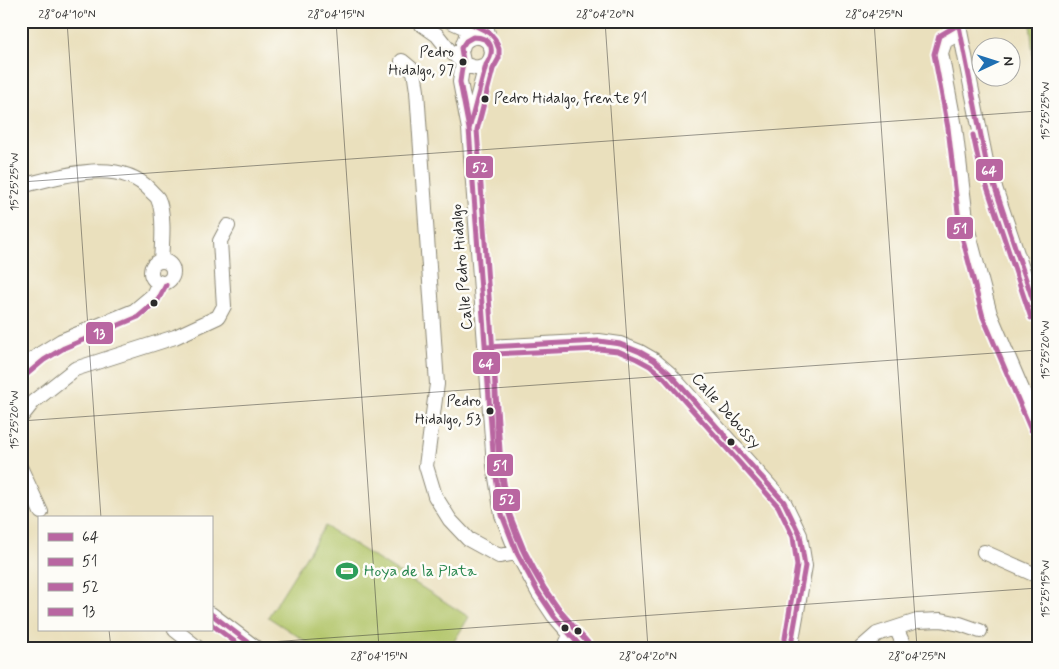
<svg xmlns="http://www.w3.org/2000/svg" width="1059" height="669" font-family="Mynerve,sans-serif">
  <rect width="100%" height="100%" fill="#fdfcf7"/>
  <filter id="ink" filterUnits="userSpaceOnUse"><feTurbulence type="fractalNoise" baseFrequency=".02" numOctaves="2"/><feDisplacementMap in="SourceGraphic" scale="10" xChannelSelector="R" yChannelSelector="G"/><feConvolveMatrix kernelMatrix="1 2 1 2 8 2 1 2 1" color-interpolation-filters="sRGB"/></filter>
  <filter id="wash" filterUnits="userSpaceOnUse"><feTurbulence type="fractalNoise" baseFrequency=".0096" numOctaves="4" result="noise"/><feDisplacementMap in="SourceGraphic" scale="20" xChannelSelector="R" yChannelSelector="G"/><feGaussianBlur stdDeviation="1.12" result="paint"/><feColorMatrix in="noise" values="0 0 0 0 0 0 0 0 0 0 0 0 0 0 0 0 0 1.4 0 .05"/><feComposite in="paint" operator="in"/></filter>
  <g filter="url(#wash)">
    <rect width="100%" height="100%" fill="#eae0bd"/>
    <path fill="#b1c468" stroke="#6e784a" d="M1030,21H1038V120Z
      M325,526L469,617L450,648H316L268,617Z"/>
  </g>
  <g filter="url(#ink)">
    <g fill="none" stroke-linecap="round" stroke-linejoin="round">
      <g stroke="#8a8674" stroke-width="16">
        <path id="minor" d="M417,21L437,35L449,50L466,65L476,68L486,65
          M450,21L468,29L472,33
          M467,21L468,29L461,52L463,61L460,82L469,129L494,465L502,515L517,553L538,592L554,616L582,648
          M485,21L491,46
          M958,21L986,161L1038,316
          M960,33L945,41L941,53L955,127L967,227L990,314L1038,427
          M463,44C479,25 503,48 486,65L470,126
          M402,61L414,71L417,91L437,384L426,466L435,496L450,520L468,539L499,556L517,553
          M21,186C60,177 118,156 150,190C152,193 157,196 158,199C165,213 162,245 161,261
          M151 272a11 11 0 1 1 22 0a11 11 0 1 1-22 0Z
          M486,347L599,341L620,344L640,352L654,360L669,373L784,502L800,535L805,566L792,639L793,648
          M21,369L40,354L61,341L134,311L153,295L159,282
          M21,417L33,402L75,369L175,337L218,317L224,306L220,241L228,226
          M21,469L41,512
          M984,552L1038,576
          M211,614L256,648
          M896,628L905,648
          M175,630L198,648
          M564,648L571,634
          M861,648L877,634L917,621L941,620L960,624L980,631"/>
      </g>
      <use href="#minor" stroke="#fff" stroke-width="14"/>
      <g stroke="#fdfcf7" stroke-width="9">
        <path id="bus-1" d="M958,21L986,161L1038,315
          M473,37C492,37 496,50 486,65L469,129L460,82L463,61L461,48L466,41Z
          M469,129L494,465L502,515L517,553L538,592L554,616L582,648
          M486,347L599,341L620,344L640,352L654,360L669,373L784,502L800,535L805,566L792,639L793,648
          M211,614L256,648"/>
      </g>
      <g stroke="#fdfcf7" stroke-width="9">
        <path id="bus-2" d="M956,26L939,36L934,54L948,128L960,229L983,317L1031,430
          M973,135L979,163L1031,318
          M588,643C576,630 564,617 553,602C535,576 518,545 509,514C495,462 496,407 494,354L599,349L618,351L637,359L650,366L664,378L778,506L793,537L797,566L785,638V648"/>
      </g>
      <g stroke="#fdfcf7" stroke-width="9">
        <path id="bus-3" d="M466,21L490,33L495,39L499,49V58L493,69L477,130L501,464L509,513L524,550L544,588L560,611L588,643"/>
      </g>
      <g stroke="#fdfcf7" stroke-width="9">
        <path id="bus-4" d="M26,375L44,360L64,348L138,317L158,300L166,285
          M211,624L243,648"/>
      </g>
      <use href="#bus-1" stroke="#b966a1" stroke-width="5"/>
      <use href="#bus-2" stroke="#b966a1" stroke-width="5"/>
      <use href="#bus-3" stroke="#b966a1" stroke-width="5"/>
      <use href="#bus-4" stroke="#b966a1" stroke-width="5"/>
    </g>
  </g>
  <path fill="none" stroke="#2b2b2b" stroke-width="1" stroke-opacity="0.45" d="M67,21L101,518M336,21L379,648M605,21L648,648M874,21L917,648M21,182L1038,111M21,421L1038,350M109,630L111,648M185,648L1038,588"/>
  <defs>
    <g id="stadium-bare" transform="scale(1.725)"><path d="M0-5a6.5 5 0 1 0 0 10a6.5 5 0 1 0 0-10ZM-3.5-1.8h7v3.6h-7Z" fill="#2e9e5b" stroke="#fdfcf7" stroke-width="2.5" paint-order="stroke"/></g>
  </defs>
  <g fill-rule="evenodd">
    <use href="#stadium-bare" x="347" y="571"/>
  </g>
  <g fill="#2b2b2b" stroke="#fdfcf7" stroke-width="2">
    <circle cx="463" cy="62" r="4.5"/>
    <circle cx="485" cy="99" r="4.5"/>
    <circle cx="154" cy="303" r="4.5"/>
    <circle cx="490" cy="411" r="4.5"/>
    <circle cx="731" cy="442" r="4.5"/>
    <circle cx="565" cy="628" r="4.5"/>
    <circle cx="578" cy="631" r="4.5"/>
  </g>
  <g text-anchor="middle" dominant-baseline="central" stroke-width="5" stroke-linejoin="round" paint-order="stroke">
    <g font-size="15" fill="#2b2b2b" stroke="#fdfcf7" text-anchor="end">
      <text x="454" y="53">Pedro<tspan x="454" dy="18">Hidalgo, 97</tspan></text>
      <text x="494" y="99" text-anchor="start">Pedro Hidalgo, frente 91</text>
      <text x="481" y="402">Pedro<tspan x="481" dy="18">Hidalgo, 53</tspan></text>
    </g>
    <g font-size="16" fill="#2b2b2b" stroke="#fdfcf7">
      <text transform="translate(462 267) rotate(-95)">Calle Pedro Hidalgo</text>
      <text transform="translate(726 411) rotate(48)">Calle Debussy</text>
    </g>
    <g font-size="16" fill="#27864d" stroke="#fdfcf7" text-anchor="start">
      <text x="364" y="571">Hoya de la Plata</text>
    </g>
  </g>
  <g stroke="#fdfcf7" stroke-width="2">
    <rect x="465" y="155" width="29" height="24" rx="5" fill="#b966a1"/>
    <rect x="975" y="158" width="29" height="24" rx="5" fill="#b966a1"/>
    <rect x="946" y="216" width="28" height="24" rx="5" fill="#b966a1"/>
    <rect x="85" y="321" width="29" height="24" rx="5" fill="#b966a1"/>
    <rect x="472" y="351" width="29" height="24" rx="5" fill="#b966a1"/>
    <rect x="486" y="453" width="28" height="24" rx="5" fill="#b966a1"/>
    <rect x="492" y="488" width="29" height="24" rx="5" fill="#b966a1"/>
  </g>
  <g font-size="14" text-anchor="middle" font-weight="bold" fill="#fff">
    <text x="480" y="172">52</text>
    <text x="989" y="175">64</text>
    <text x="960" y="233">51</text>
    <text x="99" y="338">13</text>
    <text x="486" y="368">64</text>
    <text x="500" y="470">51</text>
    <text x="507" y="504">52</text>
  </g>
  <rect width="1059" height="669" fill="none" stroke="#fdfcf7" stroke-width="55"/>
  <rect x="38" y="516" width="175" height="115" fill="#fdfcf7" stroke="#a9a8a5"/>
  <rect x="48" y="533" width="25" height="8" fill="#b966a1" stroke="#a9a8a5"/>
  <text x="82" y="542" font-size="15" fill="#2b2b2b">64</text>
  <rect x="48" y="558" width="25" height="8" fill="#b966a1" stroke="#a9a8a5"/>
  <text x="82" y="566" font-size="15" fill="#2b2b2b">51</text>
  <rect x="48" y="583" width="25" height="8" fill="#b966a1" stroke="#a9a8a5"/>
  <text x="82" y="592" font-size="15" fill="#2b2b2b">52</text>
  <rect x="48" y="608" width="25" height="8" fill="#b966a1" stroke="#a9a8a5"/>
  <text x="82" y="616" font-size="15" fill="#2b2b2b">13</text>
  <g transform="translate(996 62) rotate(86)"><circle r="24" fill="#fdfcf7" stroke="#a9a8a5"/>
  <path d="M0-4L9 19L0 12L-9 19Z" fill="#1f6fb2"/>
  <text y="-8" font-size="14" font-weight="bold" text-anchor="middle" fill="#2b2b2b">N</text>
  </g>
  <rect x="28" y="28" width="1004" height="614" fill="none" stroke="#2b2b2b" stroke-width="2"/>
  <g font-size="12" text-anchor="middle" fill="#2b2b2b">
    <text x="67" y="18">28°04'10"N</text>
    <text x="336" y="18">28°04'15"N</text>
    <text x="605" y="18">28°04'20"N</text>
    <text x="874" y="18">28°04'25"N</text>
    <text transform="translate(1045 111) rotate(-90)" y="4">15°25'25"W</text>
    <text transform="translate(14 182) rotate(-90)" y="4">15°25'25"W</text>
    <text transform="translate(1045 350) rotate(-90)" y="4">15°25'20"W</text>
    <text transform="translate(14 420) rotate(-90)" y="4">15°25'20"W</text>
    <text transform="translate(1045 589) rotate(-90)" y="4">15°25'15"W</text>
    <text x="379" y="660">28°04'15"N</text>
    <text x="648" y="660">28°04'20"N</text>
    <text x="917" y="660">28°04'25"N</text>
  </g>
</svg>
